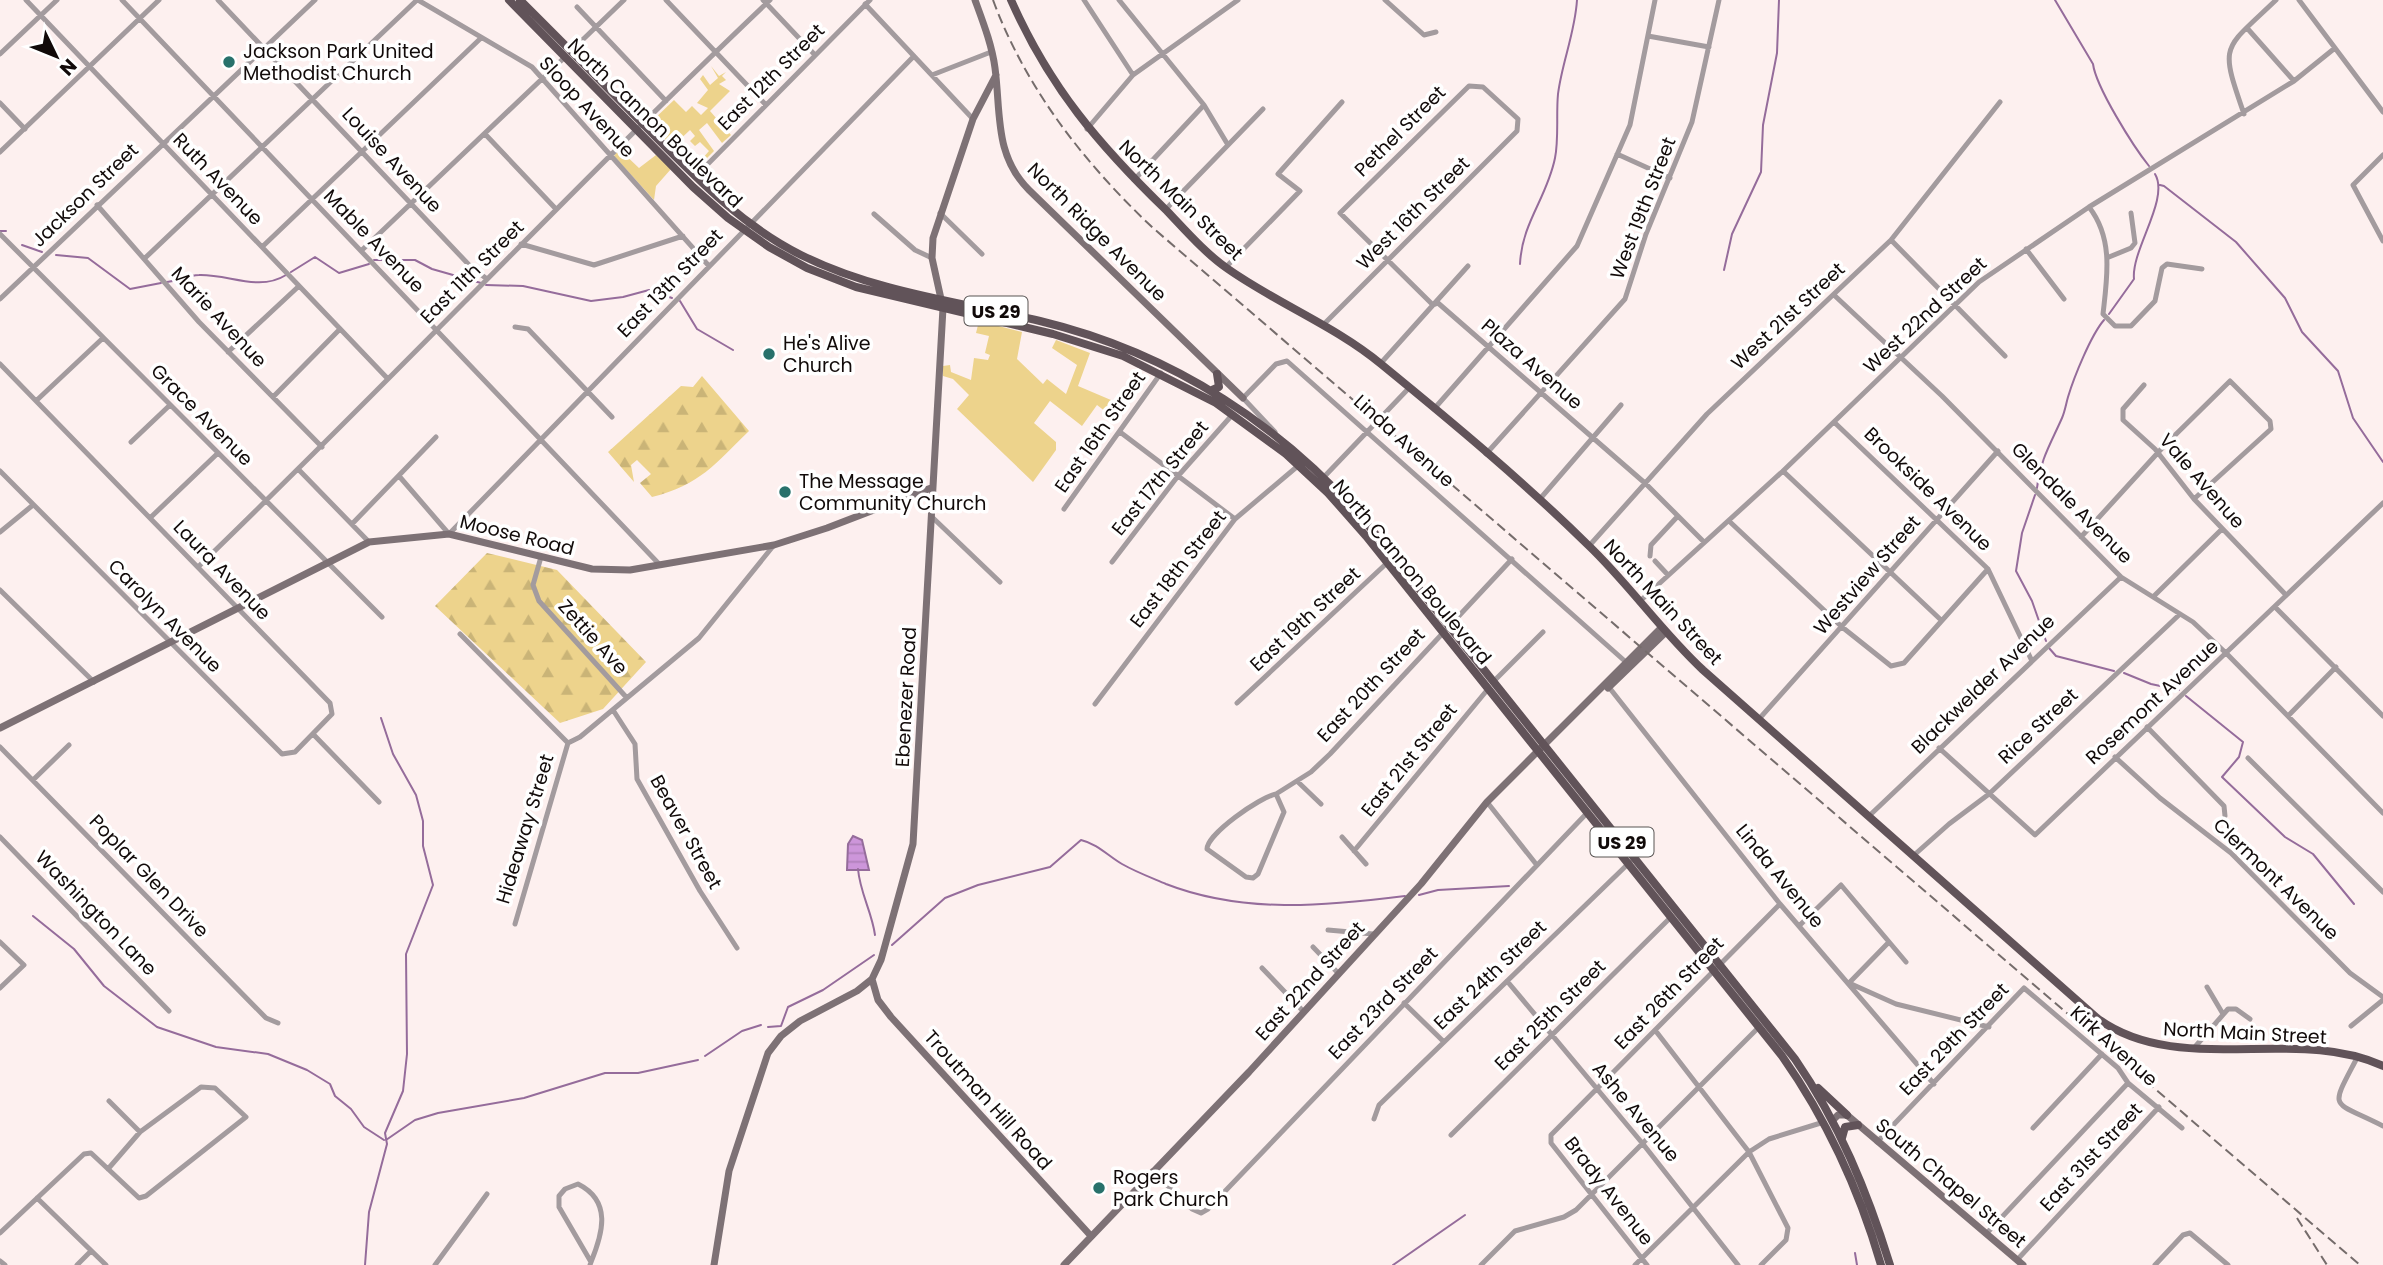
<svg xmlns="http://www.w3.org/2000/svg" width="2383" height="1265" font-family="Poppins,sans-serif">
  <defs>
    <pattern id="forest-firs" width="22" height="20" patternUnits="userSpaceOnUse" patternTransform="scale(1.75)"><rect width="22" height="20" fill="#edd38c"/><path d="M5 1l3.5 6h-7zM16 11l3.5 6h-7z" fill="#cab477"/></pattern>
    <pattern id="water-rules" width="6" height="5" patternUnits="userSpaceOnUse" patternTransform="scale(1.75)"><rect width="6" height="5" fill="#cd96da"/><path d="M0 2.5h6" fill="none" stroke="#af80ba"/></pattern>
  </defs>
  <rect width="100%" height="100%" fill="#fdf0ef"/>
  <path fill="#edd38c" d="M711,66L719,76L726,72L722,76L726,80L719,84L730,91L710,111L731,135L722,143L707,123L699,130L714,151L704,161L702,159L709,151L700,142L695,146L690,141L695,136L690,130L672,147L650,123L674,100L686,112L692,106L701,115L708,108L697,103L708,90L700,79L703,75L710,85L718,78Z
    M619,149L639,168L656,155L671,169L656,186L654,200L614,156Z
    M979,321L1022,332L1017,359L1043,384L1047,379L1066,394L1077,365L1052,348L1056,340L1090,353L1078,386L1118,403L1110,415L1097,405L1082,426L1050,401L1034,423L1056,442V450L1033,482L957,409L969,395L953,379L943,376V366L950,365L951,372L971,380L974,358L988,360L990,355L985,353L989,336L976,333Z"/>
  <path fill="url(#forest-firs)" d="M702,376L749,431C715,464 700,485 652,497L640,483L651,474L637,460L631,465L634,482L608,452L681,386L693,387Z
    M487,553L557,570L646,662L603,709L560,723L435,606Z"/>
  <path fill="url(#water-rules)" stroke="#956c9b" stroke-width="2" d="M853,836L862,840L869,870H847L848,844Z"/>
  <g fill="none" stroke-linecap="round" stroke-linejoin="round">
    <path stroke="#956c9b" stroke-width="2" d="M2055,0L2093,64C2096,87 2133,146 2149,166
      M2160,185L2164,186L2236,242L2285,298L2302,332L2338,371L2353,418L2383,462
      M0,231H6
      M22,245L42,252
      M56,255L88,258L130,289L161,283
      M374,260H415L432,269L481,283
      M1520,264C1522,222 1547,198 1555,158C1559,138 1556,115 1558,94C1562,62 1575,33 1577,0
      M1724,270L1732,234L1761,172L1763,125L1777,53L1779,0
      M291,272L315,257L339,273L369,264
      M167,282C178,281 188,275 199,275C229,274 259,292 286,275
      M486,285L523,286L591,301L623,297L649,290L672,298
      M680,301L697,329L733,350
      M2109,314L2134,279C2131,250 2170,199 2155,174
      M2037,488C2040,460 2051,443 2062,418C2065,411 2066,404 2068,397C2074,377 2091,335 2104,320
      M2035,495L2022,533L2016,571L2032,601L2046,641
      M2049,648L2056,656L2114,671
      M2124,673L2151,684L2179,690
      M2186,696L2243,742L2239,757L2222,777L2285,837L2313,854L2354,904
      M858,869C860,893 872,912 875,935
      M1419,895L1438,890L1509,886
      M33,916L74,949L104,986L157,1027L216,1047L268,1054L307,1070L330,1084L335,1096L351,1109L364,1127L384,1140
      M892,945L945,898L978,885L1050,867L1081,840C1098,844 1108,856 1122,864C1136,872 1152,878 1166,884C1243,914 1325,906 1405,896
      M768,1027L781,1026L788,1007L823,990L874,955
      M705,1056L742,1031L761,1025
      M386,1140L415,1120L438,1113L524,1098L605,1073H638L698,1060
      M1855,1253L1857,1265
      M365,1265L369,1212L387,1144L385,1133L403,1091L407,1054L406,954L433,885L423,846V821L416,795L393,754L381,718
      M1393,1265L1465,1215"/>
    <path stroke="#a39b9e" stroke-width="5" d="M26,0L388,379
      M122,0L660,565
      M218,0L471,267L487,279
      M418,0L532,67L709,266
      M666,0L766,105
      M763,0L815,55
      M1084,0L1133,75
      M1119,0L1204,105L1228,145
      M1385,0L1424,35L1436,32
      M2299,0L2383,112
      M865,4L973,119
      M577,7L666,101
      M2247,28L2294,81
      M1648,36L1709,47
      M571,51L624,0
      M0,54L57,0
      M932,75L991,52
      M0,103L25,129
      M2244,114C2219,42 2223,51 2276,0
      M1087,129L1133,75L1238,0
      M485,134L555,208
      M0,152L159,0
      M1617,154L1670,178
      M2383,155L2353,185L2383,241
      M695,177L870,0
      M1134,180L1204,105
      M97,205L199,322L322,447
      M2089,207C2114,239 2107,278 2103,314L2115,326H2131L2155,301L2162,268L2167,264L2202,269
      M1165,210L1263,109
      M940,213L982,254
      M874,214L915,250L932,258
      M0,234L382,617
      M1891,240L2005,356
      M521,244L594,265L683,236
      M262,247L481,38
      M2026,249L2064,299
      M361,251L565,57
      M2109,257L2131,248L2135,243L2131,213
      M144,259L417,0
      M1225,268L1300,191L1278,174L1342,102
      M1834,295L1942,396L2121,577L2193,622L2227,654L2383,813
      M0,299L315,0
      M1323,325L1517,131L1518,119L1483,87L1469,86L1340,213L1433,305L1438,303L1646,484L1704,542
      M515,327L528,329L612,417
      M228,352L299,286
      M1381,363L1468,266
      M0,364L330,703L332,714L295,752L282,754L0,471
      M2144,385L2123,409V420L2155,449L2194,499L2286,595
      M273,397L340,329
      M37,400L103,338
      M1434,409L1577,246L1630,125L1655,0
      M1834,422L1988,569L2031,659
      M1120,432L1235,519
      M1275,432L1243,398L1276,364L1287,361L1627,663
      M131,442L170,405
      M1486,454L1625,299L1646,234L1692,122L1719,0
      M299,470L369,542
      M1783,471L1941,620
      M399,476L449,534L914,56
      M1322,479L1409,388
      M1539,500L1621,405
      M1064,509L1161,373
      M932,517L1000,582
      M150,518L218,453
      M1729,521L1842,627L1891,666L1904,663L1988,569
      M352,524L436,437
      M0,532L33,505
      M2081,537L2164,446L2230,381L2270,421L2271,429L2194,499
      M1589,546L1707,414L1891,240L2000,102
      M1650,556L1651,545L1677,517
      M541,557L533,585L539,601L627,698
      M1655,561L1668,575
      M1112,562L1178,476L1233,414
      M198,567C391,381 575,185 770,0
      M0,590L94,682
      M2154,596L2222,529
      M1639,602L1783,471L1979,282L2089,207L2294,81L2335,48
      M2275,607L2383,716
      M460,634L568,743
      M1494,681L1543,632
      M1608,686L1780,904L1934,1084
      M1237,703L1388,562
      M1095,704L1235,519L1299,465
      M613,710L635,744L637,779L700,891L737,948
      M2288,716L2336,667
      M1759,719L1998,451
      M2147,727L2224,806L2225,816
      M313,734L379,802
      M568,743L580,737L699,638L774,545
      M0,747L266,1018L278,1023
      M1939,748L2035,835L2383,503
      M2115,757L2160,798L2231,853L2350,973L2383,997
      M2248,758L2383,892
      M33,780L69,745
      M1297,781L1321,804
      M1276,794L1311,772L1330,754L1512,559
      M1276,794L1284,812L1258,874L1253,878L1246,877L1207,849C1207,834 1260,797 1276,794Z
      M1487,802L1536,864
      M1869,816L2121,577
      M0,837L169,1011
      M1342,837L1366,864
      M1354,851L1488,689
      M1913,856L1949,824L1989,794L2180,614
      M515,924L568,743
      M1800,925L1841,885L1906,962
      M1328,930L1373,934
      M0,942L24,965L0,988
      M1889,942L1849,983L1896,1004L1989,1027
      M1313,947L1338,973
      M1262,968L1303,1011
      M1507,981L1643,1144L1738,1265
      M2207,987L2223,1014
      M1404,1003L1444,1042
      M2351,1026L2383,1000
      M1655,1030L1749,1152L1788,1228L1786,1240L1761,1265
      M2194,1048L2228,1009H2236L2250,1019
      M2358,1056C2329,1112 2330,1099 2383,1126
      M109,1101L140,1132
      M1374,1119L1379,1105L1630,862
      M2033,1128L2102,1054
      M1451,1135L1671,917
      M1877,1142L2024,988L2118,1068L2128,1083L2182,1128
      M1152,1171L1192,1209L1201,1213L1208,1209L1587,813
      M37,1198L106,1265
      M0,1233L84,1154L91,1153L139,1198L146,1196L246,1117L215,1088L201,1087L140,1132L108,1169
      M1986,1234L2128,1083
      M2017,1260L2159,1107
      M0,1261L5,1265
      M77,1265L91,1251
      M435,1265L487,1194
      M590,1265L591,1262C603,1233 612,1201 578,1184L565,1189L559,1196V1207L591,1262
      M1481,1265L1515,1231L1564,1217L1576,1210L1759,1027
      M1635,1265L1749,1152L1769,1139L1824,1122
      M1647,1265L1551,1143V1135L1780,904
      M2155,1265L2183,1235L2190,1233L2228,1265"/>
    <path stroke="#7d7175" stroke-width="7" d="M975,0C983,22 992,45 995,68C1001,113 994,155 1029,190L1243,398
      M1608,688L1665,633
      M0,728L369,542L449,534L592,569L630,570L774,545L827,528L931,488
      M872,979L878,1000L891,1017L1091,1236
      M1833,1120L1838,1115H1847L2023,1265
      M714,1265L729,1171L768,1053L781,1036L800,1021L857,991L872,979L881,960L913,844L943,308L932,258L933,238L973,119L996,75
      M1064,1265L1249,1072L1421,884L1487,802L1661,628"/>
    <path stroke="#615359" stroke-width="8" d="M509,0L693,187L728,218L769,247L807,268L856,287L1053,334L1123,356L1216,403L1286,454L1328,493L1366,536L1782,1056C1827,1120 1859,1189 1881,1265
      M520,0C560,40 600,80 639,120C689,170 737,223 801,255C875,292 960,302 1040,321C1173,353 1286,427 1373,531L1795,1059C1839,1123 1867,1191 1890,1265
      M1011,0C1050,88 1099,145 1167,211C1186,231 1206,254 1228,269C1278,304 1335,326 1381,364C1452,422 1523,481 1588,545C1629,584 1661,631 1703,670L2097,1018C2178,1078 2297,1025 2383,1066
      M1212,390L1219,387L1217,374
      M1818,1088L1847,1115
      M1842,1138L1845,1127L1858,1125"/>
    <path stroke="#756c6b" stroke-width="2" stroke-dasharray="10 5" stroke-linecap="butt" d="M993,0C1026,89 1085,164 1153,228L2360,1265
      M2297,1218L2327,1265"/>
  </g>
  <g fill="#28716b" stroke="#fff" stroke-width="2.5">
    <circle cx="229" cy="62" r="7"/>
    <circle cx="769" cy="354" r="7"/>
    <circle cx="785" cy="492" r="7"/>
    <circle cx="1099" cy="1188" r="7"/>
  </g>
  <g text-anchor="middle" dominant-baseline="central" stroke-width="7" stroke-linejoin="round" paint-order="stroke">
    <g fill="#fff" stroke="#585453" stroke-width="2">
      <rect x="964.5" y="296.5" width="63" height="29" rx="5"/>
      <rect x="1590.5" y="827.5" width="63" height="29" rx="5"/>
    </g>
    <g font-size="18" font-weight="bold" fill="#110a09">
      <text x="996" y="311">US 29</text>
      <text x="1622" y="842">US 29</text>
    </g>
    <g font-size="19" fill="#110a09" stroke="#fff" text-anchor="start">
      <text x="243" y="51">Jackson Park United<tspan x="243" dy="22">Methodist Church</tspan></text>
      <text x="783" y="343">He's Alive<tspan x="783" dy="22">Church</tspan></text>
      <text x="799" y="481">The Message<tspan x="799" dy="22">Community Church</tspan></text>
      <text x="1113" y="1177">Rogers<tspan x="1113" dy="22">Park Church</tspan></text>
    </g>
    <g font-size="19" fill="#110a09" stroke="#fff">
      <text transform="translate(771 77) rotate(-45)">East 12th Street</text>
      <text transform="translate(587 107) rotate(47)">Sloop Avenue</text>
      <text transform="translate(655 123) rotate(44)">North Cannon Boulevard</text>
      <text transform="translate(1400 131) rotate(-45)">Pethel Street</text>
      <text transform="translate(392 160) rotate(47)">Louise Avenue</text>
      <text transform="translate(218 179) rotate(46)">Ruth Avenue</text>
      <text transform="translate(85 195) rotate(-44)">Jackson Street</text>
      <text transform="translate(1181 200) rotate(44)">North Main Street</text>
      <text transform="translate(1643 208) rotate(-69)">West 19th Street</text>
      <text transform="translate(1413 213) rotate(-45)">West 16th Street</text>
      <text transform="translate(1097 232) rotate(45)">North Ridge Avenue</text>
      <text transform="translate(374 241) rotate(46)">Mable Avenue</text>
      <text transform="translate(472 272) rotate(-45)">East 11th Street</text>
      <text transform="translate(670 283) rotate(-46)">East 13th Street</text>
      <text transform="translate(1925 315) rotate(-43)">West 22nd Street</text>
      <text transform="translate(1788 316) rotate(-43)">West 21st Street</text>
      <text transform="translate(219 317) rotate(47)">Marie Avenue</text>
      <text transform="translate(1532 364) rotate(41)">Plaza Avenue</text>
      <text transform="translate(202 415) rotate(45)">Grace Avenue</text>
      <text transform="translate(1100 432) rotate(-55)">East 16th Street</text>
      <text transform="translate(1404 441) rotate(42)">Linda Avenue</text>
      <text transform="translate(1160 478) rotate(-51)">East 17th Street</text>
      <text transform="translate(2202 481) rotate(49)">Vale Avenue</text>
      <text transform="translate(1928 489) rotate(44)">Brookside Avenue</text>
      <text transform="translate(2072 503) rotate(45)">Glendale Avenue</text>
      <text transform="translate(517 535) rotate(14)">Moose Road</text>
      <text transform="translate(1178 569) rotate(-52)">East 18th Street</text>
      <text transform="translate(222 570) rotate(46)">Laura Avenue</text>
      <text transform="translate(1412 572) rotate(50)">North Cannon Boulevard</text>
      <text transform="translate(1867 575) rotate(-49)">Westview Street</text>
      <text transform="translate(1663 602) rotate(47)">North Main Street</text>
      <text transform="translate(165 616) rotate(45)">Carolyn Avenue</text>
      <text transform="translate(1305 619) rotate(-43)">East 19th Street</text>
      <text transform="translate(593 637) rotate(48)">Zettie Ave</text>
      <text transform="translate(1983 684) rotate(-44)">Blackwelder Avenue</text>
      <text transform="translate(1371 685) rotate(-47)">East 20th Street</text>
      <text transform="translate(906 697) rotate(-87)">Ebenezer Road</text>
      <text transform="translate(2152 702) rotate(-43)">Rosemont Avenue</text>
      <text transform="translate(2038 726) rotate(-43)">Rice Street</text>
      <text transform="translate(1409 760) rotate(-51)">East 21st Street</text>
      <text transform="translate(525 829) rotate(-73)">Hideaway Street</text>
      <text transform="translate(686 832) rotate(61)">Beaver Street</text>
      <text transform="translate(149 876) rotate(46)">Poplar Glen Drive</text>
      <text transform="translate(1780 876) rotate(51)">Linda Avenue</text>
      <text transform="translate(2276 879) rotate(44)">Clermont Avenue</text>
      <text transform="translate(96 913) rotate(46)">Washington Lane</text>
      <text transform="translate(1490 975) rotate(-44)">East 24th Street</text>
      <text transform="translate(1310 981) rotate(-48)">East 22nd Street</text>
      <text transform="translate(1669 993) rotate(-46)">East 26th Street</text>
      <text transform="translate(1383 1003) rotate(-46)">East 23rd Street</text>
      <text transform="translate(1550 1015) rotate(-45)">East 25th Street</text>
      <text transform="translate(2245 1033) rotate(3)">North Main Street</text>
      <text transform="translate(1954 1039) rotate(-46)">East 29th Street</text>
      <text transform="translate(2114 1046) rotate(42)">Kirk Avenue</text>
      <text transform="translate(988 1100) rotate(48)">Troutman Hill Road</text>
      <text transform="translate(1636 1112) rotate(50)">Ashe Avenue</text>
      <text transform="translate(2091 1157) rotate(-47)">East 31st Street</text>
      <text transform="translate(1951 1183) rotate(40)">South Chapel Street</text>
      <text transform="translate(1609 1191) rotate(52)">Brady Avenue</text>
    </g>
  </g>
  <g transform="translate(56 56) rotate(133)" stroke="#ffffff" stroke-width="5" paint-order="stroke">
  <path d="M0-5L12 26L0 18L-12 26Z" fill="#110a09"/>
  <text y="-10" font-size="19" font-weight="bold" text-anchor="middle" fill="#110a09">N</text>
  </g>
</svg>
